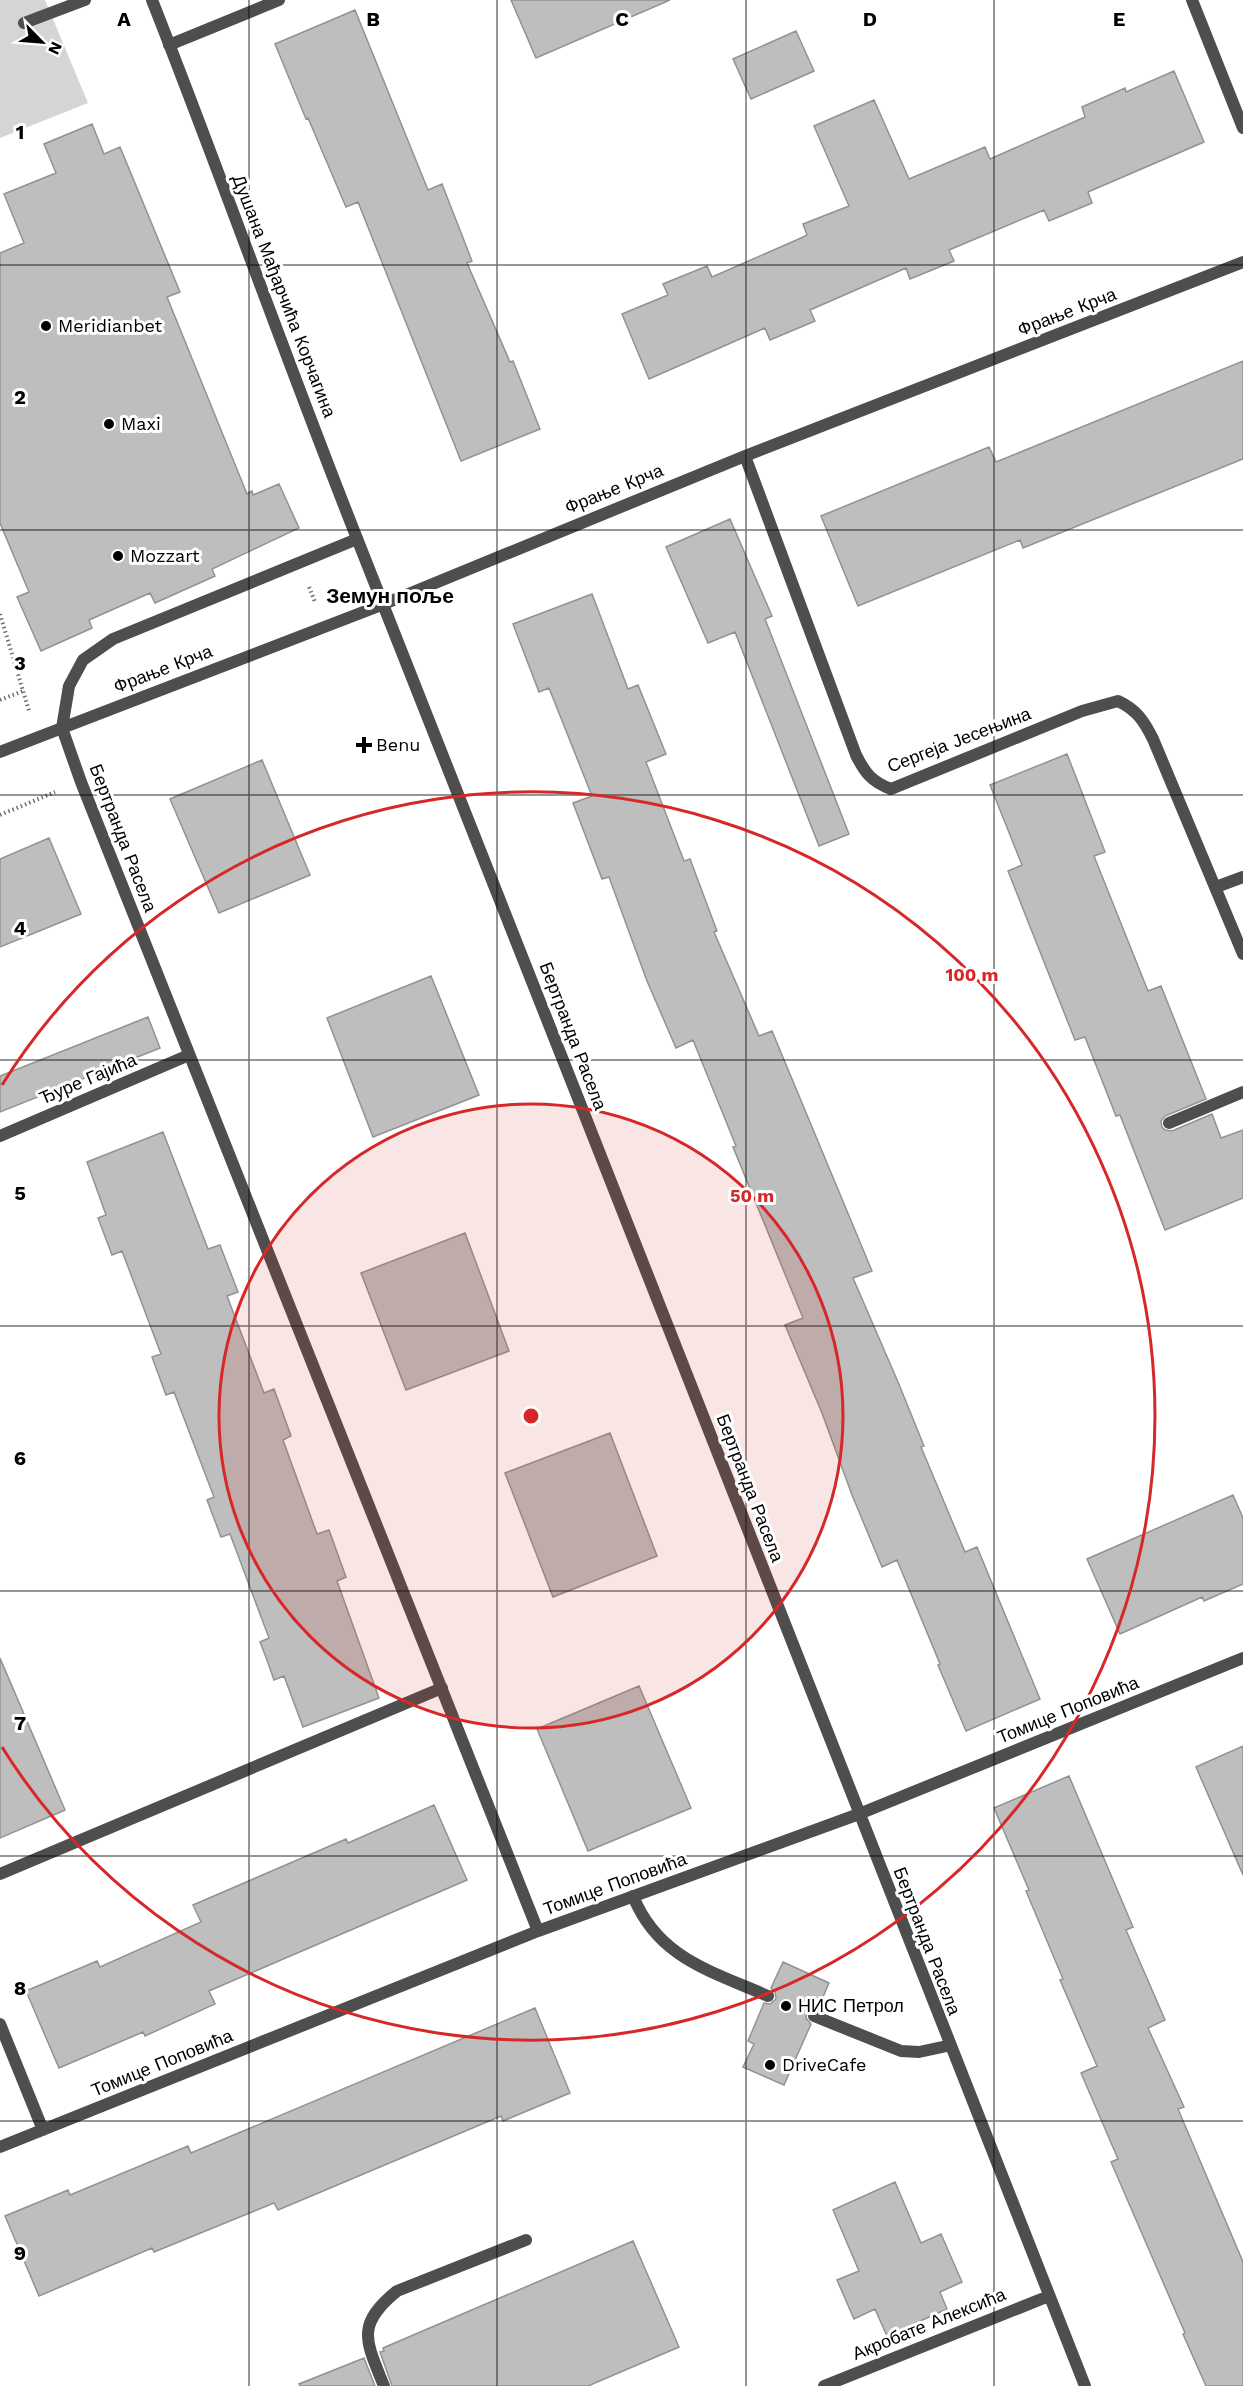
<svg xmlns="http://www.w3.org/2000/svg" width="1243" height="2386" viewBox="0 0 1243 2386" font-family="'Work Sans',sans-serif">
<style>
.green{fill:#d5d5d5}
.building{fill:#bebebe;stroke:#929292;stroke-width:1.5}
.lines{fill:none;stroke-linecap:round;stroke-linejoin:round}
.path{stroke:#707070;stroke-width:4;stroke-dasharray:1.5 3;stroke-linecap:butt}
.lane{stroke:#4e4e4e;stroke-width:12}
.street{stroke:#4e4e4e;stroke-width:12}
.grid{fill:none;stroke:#000;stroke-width:1.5;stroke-opacity:0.55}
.ring{fill:none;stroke:#d62828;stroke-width:3}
.poi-dot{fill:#000;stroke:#fff;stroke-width:2}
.labels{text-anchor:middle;stroke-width:6;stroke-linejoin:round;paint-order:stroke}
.street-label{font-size:18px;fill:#000;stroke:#fff}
.poi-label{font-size:18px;fill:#000;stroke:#fff;text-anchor:start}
.quarter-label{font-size:21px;font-weight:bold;fill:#000;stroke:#fff}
.grid-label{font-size:20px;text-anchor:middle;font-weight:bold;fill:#000;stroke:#fff;stroke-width:6;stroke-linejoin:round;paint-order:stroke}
.centre{fill:#d62828;stroke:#fff;stroke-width:3}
.ring-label{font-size:18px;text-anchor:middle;font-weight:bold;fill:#d62828;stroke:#fff;stroke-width:6;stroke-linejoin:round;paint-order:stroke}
</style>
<rect width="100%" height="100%" fill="#fff"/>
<path class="green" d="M0 0H45L88 103 0 138Z"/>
<path class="building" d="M511 0H670L536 58Z
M355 10 428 190 442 184 472 261 467 263 510 362 513 361 540 429 461 461 358 202 346 207 308 118 306 119 275 44Z
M796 31 814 71 751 99 733 59Z
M1174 71 1204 142 1088 192 1092 203 1049 221 1044 210 949 250 954 261 910 279 906 268 810 310 815 321 770 340 765 328 649 379 622 314 668 295 663 284 707 266 712 277 801 238 807 235 803 224 849 206 814 126 874 100 909 179 985 147 990 159 1085 117 1082 107 1125 88 1126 92Z
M92 124 104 154 120 147 180 292 167 297 247 494 252 491 253 495 279 484 299 528 212 569 215 576 155 603 150 593 89 620 92 628 41 651 17 597 29 592 0 523V253L24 243 4 194 56 173 44 144Z
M1243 361V459L1023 548 1020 540 858 606 821 516 989 447 996 462Z
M730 519 772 616 765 619 849 834 819 846 735 632 708 643 666 547Z
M592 594 628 689 638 685 666 754 646 762 684 861 690 859 717 931 714 932 759 1036 772 1031 872 1271 853 1278 898 1382 924 1446 921 1447 965 1552 977 1547 1040 1699 966 1731 938 1665 940 1664 897 1560 882 1567 852 1495 822 1413 785 1325 803 1318 733 1147 736 1146 693 1040 676 1048 647 981 609 877 602 879 573 803 592 796 549 688 539 692 513 624Z
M1067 754 1105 852 1094 856 1148 991 1161 986 1206 1099 1165 1116 1161 1121 1162 1127 1165 1130 1172 1131 1212 1114 1221 1138 1243 1130V1198L1165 1230 1120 1115 1116 1116 1085 1037 1075 1040 1008 871 1022 865 990 785Z
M262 760 310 875 219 913 170 799Z
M49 838 81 914 0 947V859Z
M431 976 479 1095 373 1137 327 1018Z
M148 1017 160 1048 0 1112V1076Z
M163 1132 208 1249 220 1245 238 1292 227 1296 264 1393 274 1389 291 1436 283 1440 317 1534 329 1530 346 1577 337 1581 379 1698 303 1727 284 1676 274 1680 267 1660 260 1642 269 1638 230 1534 221 1537 207 1500 214 1497 174 1392 166 1395 152 1357 161 1354 122 1251 112 1255 98 1218 106 1215 87 1162Z
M465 1233 509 1351 406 1390 361 1273Z
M610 1433 657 1556 553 1597 505 1473Z
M1233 1495 1243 1518V1584L1204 1601 1202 1597 1120 1634 1087 1559Z
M0 1658 65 1810 0 1838Z
M639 1686 691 1808 588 1851 537 1729Z
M1243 1746V1875L1196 1767Z
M1069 1776 1133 1927 1126 1930 1165 2020 1148 2028 1184 2107 1178 2109 1243 2262V2386H1206L1183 2334 1185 2333 1111 2162 1118 2159 1081 2073 1097 2066 1060 1980 1063 1979 1026 1891 1029 1890 994 1808Z
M434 1805 467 1880 209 1991 215 2004 145 2036 143 2032 59 2068 26 1991 97 1961 100 1967 201 1922 193 1905 346 1839 348 1843Z
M783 1962 829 1983 818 2009 812 2008 807 2012 806 2018 811 2024 784 2085 743 2067 754 2044 748 2041 764 2003 770 2004 776 1999 775 1992 771 1988Z
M535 2008 570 2093 503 2121 501 2116 278 2210 274 2203 154 2252 152 2248 39 2296 5 2216 68 2190 70 2195 188 2146 191 2153Z
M895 2182 921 2243 941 2234 962 2282 940 2292 947 2309 887 2336 875 2309 854 2319 837 2280 859 2271 833 2210Z
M633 2241 679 2347 588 2386H392L380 2352 384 2351 383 2348Z
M364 2358 375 2386H300L299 2384Z"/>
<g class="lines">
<path class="path" d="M309 587 315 602
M0 614 29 711
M0 700 23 691
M0 815 55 792"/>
<path class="lane" d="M24 23 85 0
M62 728 69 686 83 660 113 639 357 539
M0 1874 442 1688
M633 1896C658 1958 711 1971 768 1996
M814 2016 901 2051 919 2052 947 2046
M384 2386C366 2341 355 2325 397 2291L526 2240"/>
<path class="street" d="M152 0C223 180 287 362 358 541 603 1155 839 1773 1085 2386
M1192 0 1243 128
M169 45 279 0
M745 456 856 755C865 773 872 782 891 789L1082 711 1118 701C1137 710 1144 721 1153 739L1243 954
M62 728 81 782 538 1931
M0 752 384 604 745 456 1243 262
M1216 887 1243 877
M1169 1123 1243 1092
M0 1136 189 1055
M0 2024 43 2130
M0 2147 538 1931 859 1814 1243 1658
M824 2386 1049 2296"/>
</g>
<path class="grid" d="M249 0V2386M497 0V2386M746 0V2386M994 0V2386M0 265H1243M0 530H1243M0 795H1243M0 1060H1243M0 1326H1243M0 1591H1243M0 1856H1243M0 2121H1243"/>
<circle cx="531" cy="1416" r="312" fill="#d62828" fill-opacity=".12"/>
<g class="ring">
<circle cx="531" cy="1416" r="312"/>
<path d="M2 1085A624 624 0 1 1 2 1747"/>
</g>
<g class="poi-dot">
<circle cx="46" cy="326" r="6"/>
<circle cx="109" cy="424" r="6"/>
<circle cx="118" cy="556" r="6"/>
<path d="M361 736h6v6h6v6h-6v6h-6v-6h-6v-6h6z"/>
<circle cx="786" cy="2006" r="6"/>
<circle cx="770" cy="2065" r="6"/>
</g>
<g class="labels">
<g class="street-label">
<text transform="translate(284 296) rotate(69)" y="6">Душана Мађарчића Корчагина</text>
<text transform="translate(1067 312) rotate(-21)" y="6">Фрање Крча</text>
<text transform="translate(614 489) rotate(-22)" y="6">Фрање Крча</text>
<text transform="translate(163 669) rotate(-21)" y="6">Фрање Крча</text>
<text transform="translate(959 740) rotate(-21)" y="6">Сергеја Јесењина</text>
<text transform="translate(123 838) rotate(69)" y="6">Бертранда Расела</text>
<text transform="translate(573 1036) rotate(69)" y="6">Бертранда Расела</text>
<text transform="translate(88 1079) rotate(-23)" y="6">Ђуре Гајића</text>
<text transform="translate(750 1488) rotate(69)" y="6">Бертранда Расела</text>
<text transform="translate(1068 1710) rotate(-22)" y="6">Томице Поповића</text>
<text transform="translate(615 1884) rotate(-20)" y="6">Томице Поповића</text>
<text transform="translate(927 1941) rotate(69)" y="6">Бертранда Расела</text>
<text transform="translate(162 2063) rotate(-22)" y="6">Томице Поповића</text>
<text transform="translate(929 2324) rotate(-22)" y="6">Акробате Алексића</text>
</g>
<g class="poi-label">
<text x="58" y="332">Meridianbet</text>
<text x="121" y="430">Maxi</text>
<text x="130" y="562">Mozzart</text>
<text x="376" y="751">Benu</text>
<text x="798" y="2012">НИС Петрол</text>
<text x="782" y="2071">DriveCafe</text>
</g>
<g class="quarter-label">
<text x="390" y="603">Земун поље</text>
</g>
</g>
<g class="grid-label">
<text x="124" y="26">A</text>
<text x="373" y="26">B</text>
<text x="622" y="26">C</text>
<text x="870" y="26">D</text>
<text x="1119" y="26">E</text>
<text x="20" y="139">1</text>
<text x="20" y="404">2</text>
<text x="20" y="670">3</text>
<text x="20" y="935">4</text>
<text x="20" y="1200">5</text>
<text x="20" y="1465">6</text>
<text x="20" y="1730">7</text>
<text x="20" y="1995">8</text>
<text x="20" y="2260">9</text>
</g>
<circle cx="531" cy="1416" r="9" class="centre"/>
<g class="ring-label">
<text x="972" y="981">100 m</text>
<text x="752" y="1202">50 m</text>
</g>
<g transform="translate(42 42) rotate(115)" stroke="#ffffff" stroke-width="4.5" paint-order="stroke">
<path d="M0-4.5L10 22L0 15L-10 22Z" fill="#000000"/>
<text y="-9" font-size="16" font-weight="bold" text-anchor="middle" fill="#000000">N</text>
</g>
</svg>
